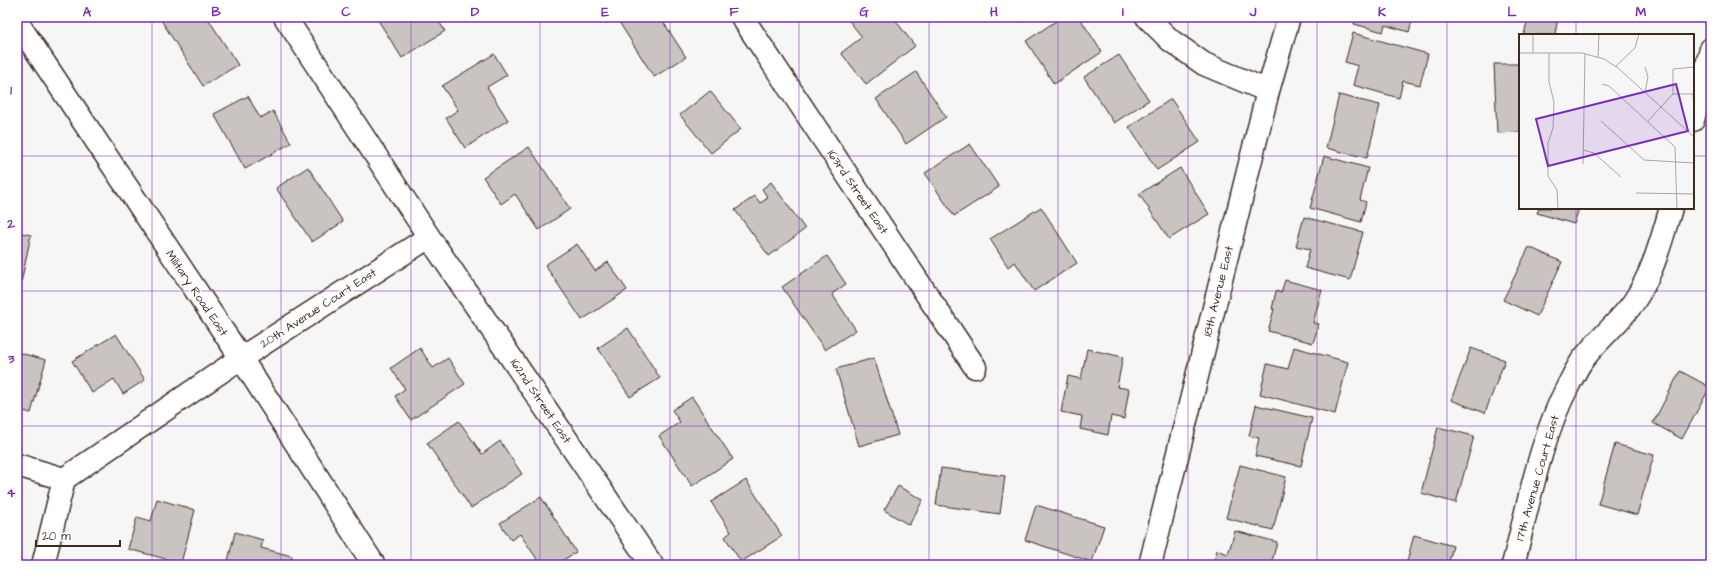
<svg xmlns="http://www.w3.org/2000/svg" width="1728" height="582" viewBox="0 0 1728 582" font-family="'Architects Daughter',sans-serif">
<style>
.building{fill:#c9c3c1;stroke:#3b2a1e}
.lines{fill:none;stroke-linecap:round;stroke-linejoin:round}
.minor-casing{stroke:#3b2a1e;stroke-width:25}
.minor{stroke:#fff;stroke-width:22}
.grid{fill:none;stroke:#7b2cbf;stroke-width:1;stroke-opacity:0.55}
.labels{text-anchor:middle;stroke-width:3;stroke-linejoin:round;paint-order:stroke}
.street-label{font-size:12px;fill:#3b2a1e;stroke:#fff}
.inset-road{fill:none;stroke:#aca4a0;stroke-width:1}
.view{fill:#7b2cbf;fill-opacity:0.15;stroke:#7b2cbf;stroke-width:2}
.inset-edge{fill:none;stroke:#3b2a1e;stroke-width:2}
.neatline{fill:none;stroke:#7b2cbf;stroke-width:1.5}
.grid-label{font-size:13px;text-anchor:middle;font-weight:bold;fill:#7b2cbf}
</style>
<rect width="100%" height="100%" fill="#f7f6f6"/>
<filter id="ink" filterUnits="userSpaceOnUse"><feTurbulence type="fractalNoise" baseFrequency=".025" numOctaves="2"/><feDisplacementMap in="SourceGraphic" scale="8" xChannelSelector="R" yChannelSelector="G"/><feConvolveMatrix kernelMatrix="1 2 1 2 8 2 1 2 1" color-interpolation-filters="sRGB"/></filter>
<g filter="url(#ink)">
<path class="building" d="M166 17H207L238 65 203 86 161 20Z
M376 17H436L445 31 402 58Z
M626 17H660L686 57 654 77 619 22Z
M846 17H893L915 46 866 84 841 53 862 37Z
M1018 17H1029L1021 22Z
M1062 17H1079L1102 52 1054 84 1026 41Z
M1356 17H1413L1409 32 1385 25 1383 32 1354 24Z
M1528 17H1558L1555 35H1524Z
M1353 33 1428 54 1420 85 1403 81 1399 98 1353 85 1358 66 1345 62Z
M494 54 507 75 487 87 508 120 465 148 446 118 458 110 442 86Z
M1119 55 1149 100 1114 123 1084 77Z
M1494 64H1520V132L1497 133Z
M916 72 946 117 906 144 876 99Z
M710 91 741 129 711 153 680 115Z
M1339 95 1380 105 1367 158 1326 148Z
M248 96 260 118 273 111 291 143 245 169 214 114Z
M1171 99 1200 142 1157 170 1129 127Z
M970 144 999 187 954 216 925 173Z
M529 147 570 209 539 230 515 194 501 204 483 177Z
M1324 156 1368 168 1360 200 1366 202 1361 222 1310 208Z
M308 167 343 222 312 242 276 188Z
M1180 168 1209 214 1169 239 1139 194Z
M771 182 805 229 769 256 735 210 755 196 760 203 768 198 762 189Z
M1041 207 1077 263 1034 291 1015 262 1008 267 990 239Z
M1539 208H1579L1574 224 1537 213Z
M1304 217 1363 232 1350 280 1305 268 1310 249 1296 246Z
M17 232 31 235 21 283 17 282Z
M577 244 595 271 608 262 627 290 582 320 545 265Z
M1529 247 1562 262 1537 316 1503 300Z
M827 256 846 284 832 294 856 330 825 350 782 287Z
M1285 280 1322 290 1313 323 1319 324 1313 343 1268 331 1274 309H1272L1276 291 1281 293Z
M628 328 660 378 630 397 598 348Z
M116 334 145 380 123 394 114 379 92 393 72 361Z
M1294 347 1348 362 1335 414 1260 394 1267 364 1288 369Z
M420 348 433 368 448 358 465 384 411 420 395 396 405 389 391 368Z
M1471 348 1505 360 1485 413 1451 400Z
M1087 349 1123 357 1117 387 1129 389 1124 419 1111 416 1108 435 1080 429 1082 416 1061 412 1068 376 1081 379Z
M17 352 46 360 31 413 17 409Z
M874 358 898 435 859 446 836 369Z
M1680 371 1710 387 1682 439 1653 423Z
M692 397 733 459 692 486 659 436 680 422 672 410Z
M1256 405 1312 418 1301 466 1255 456 1259 438 1249 436Z
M459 421 482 454 500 441 522 474 471 508 427 443Z
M1438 427 1474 436 1456 503 1421 493Z
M1615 444 1654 455 1637 515 1598 504Z
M1240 465 1286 477 1273 530 1226 518Z
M941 468 1005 476 1000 514 936 505Z
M746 480 782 536 741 562 725 537 731 532 711 502Z
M898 486 923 500 909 525 884 510Z
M541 497 576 552 555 565H541L520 534 511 540 500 523Z
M157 499 195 510 181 563 128 549 137 517 151 521Z
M1036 505 1104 526 1092 562 1025 540Z
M1235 531 1277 542 1271 565H1213L1217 550 1228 554Z
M235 532 263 540 261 548 292 556 290 565H227Z
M1414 535 1453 546 1448 565H1406Z"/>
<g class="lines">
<defs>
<path id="minor" d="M285 17 429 237 652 565
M742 17 975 367
M1147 17 1170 40 1204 64 1268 91
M17 22 241 358 374 565
M1693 120 1711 49
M17 465 64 479
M43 565 64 479 241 358 429 237
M1150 565 1268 91 1289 17
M1513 565C1528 507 1540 439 1568 386 1572 378 1576 370 1581 362 1596 341 1618 324 1633 303 1653 274 1661 241 1671 208"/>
</defs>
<use href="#minor" class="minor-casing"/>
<use href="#minor" class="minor"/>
</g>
</g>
<path class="grid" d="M152 17V565M281 17V565M411 17V565M540 17V565M670 17V565M799 17V565M929 17V565M1058 17V565M1188 17V565M1317 17V565M1447 17V565M1576 17V35M17 156H1520M1693 156H1711M1576 208V565M17 291H1711M17 426H1711"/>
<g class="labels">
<g class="street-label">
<text transform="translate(858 192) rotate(56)" y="4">163rd Street East</text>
<text transform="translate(1218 291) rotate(-76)" y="4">18th Avenue East</text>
<text transform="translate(197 293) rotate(56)" y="4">Military Road East</text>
<text transform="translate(318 308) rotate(-33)" y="4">20th Avenue Court East</text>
<text transform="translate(541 401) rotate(56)" y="4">162nd Street East</text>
<text transform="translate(1537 478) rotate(-74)" y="4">17th Avenue Court East</text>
</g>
</g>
<g transform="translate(1519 34)">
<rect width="175" height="175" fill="#f7f6f6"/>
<path class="inset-road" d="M14 0V19M0 19H63L85 25 99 34 175 103M30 19V48L35 68 34 94 29 109V142L38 156 39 175M79 23 80 0M97 32 116 14 120 0M83 50 90 52 156 113 158 175M126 58 129 43 126 33M154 60H175M174 60 175 77M82 87 125 126 175 129M129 87 154 60V35L175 33M64 116 75 119 102 143M64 130 66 20M117 159 175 160"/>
<path class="view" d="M157 50 169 97 29 132 17 85Z"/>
<rect width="175" height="175" class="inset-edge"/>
</g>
<rect width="1728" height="582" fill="none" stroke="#fff" stroke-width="44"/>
<path d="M36 540v6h84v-6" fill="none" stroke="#3b2a1e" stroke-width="2"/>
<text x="42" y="540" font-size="12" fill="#3b2a1e" stroke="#ffffff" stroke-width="3" paint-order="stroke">20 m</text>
<rect x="22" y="22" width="1684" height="538" class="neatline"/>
<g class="grid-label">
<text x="87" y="16">A</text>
<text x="216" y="16">B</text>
<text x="346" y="16">C</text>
<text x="475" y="16">D</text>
<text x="605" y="16">E</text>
<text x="734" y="16">F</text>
<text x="864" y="16">G</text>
<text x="994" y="16">H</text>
<text x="1123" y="16">I</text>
<text x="1253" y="16">J</text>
<text x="1382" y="16">K</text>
<text x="1512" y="16">L</text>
<text x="1641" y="16">M</text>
<text x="11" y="94">1</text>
<text x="11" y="228">2</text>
<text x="11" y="363">3</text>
<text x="11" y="497">4</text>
</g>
</svg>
